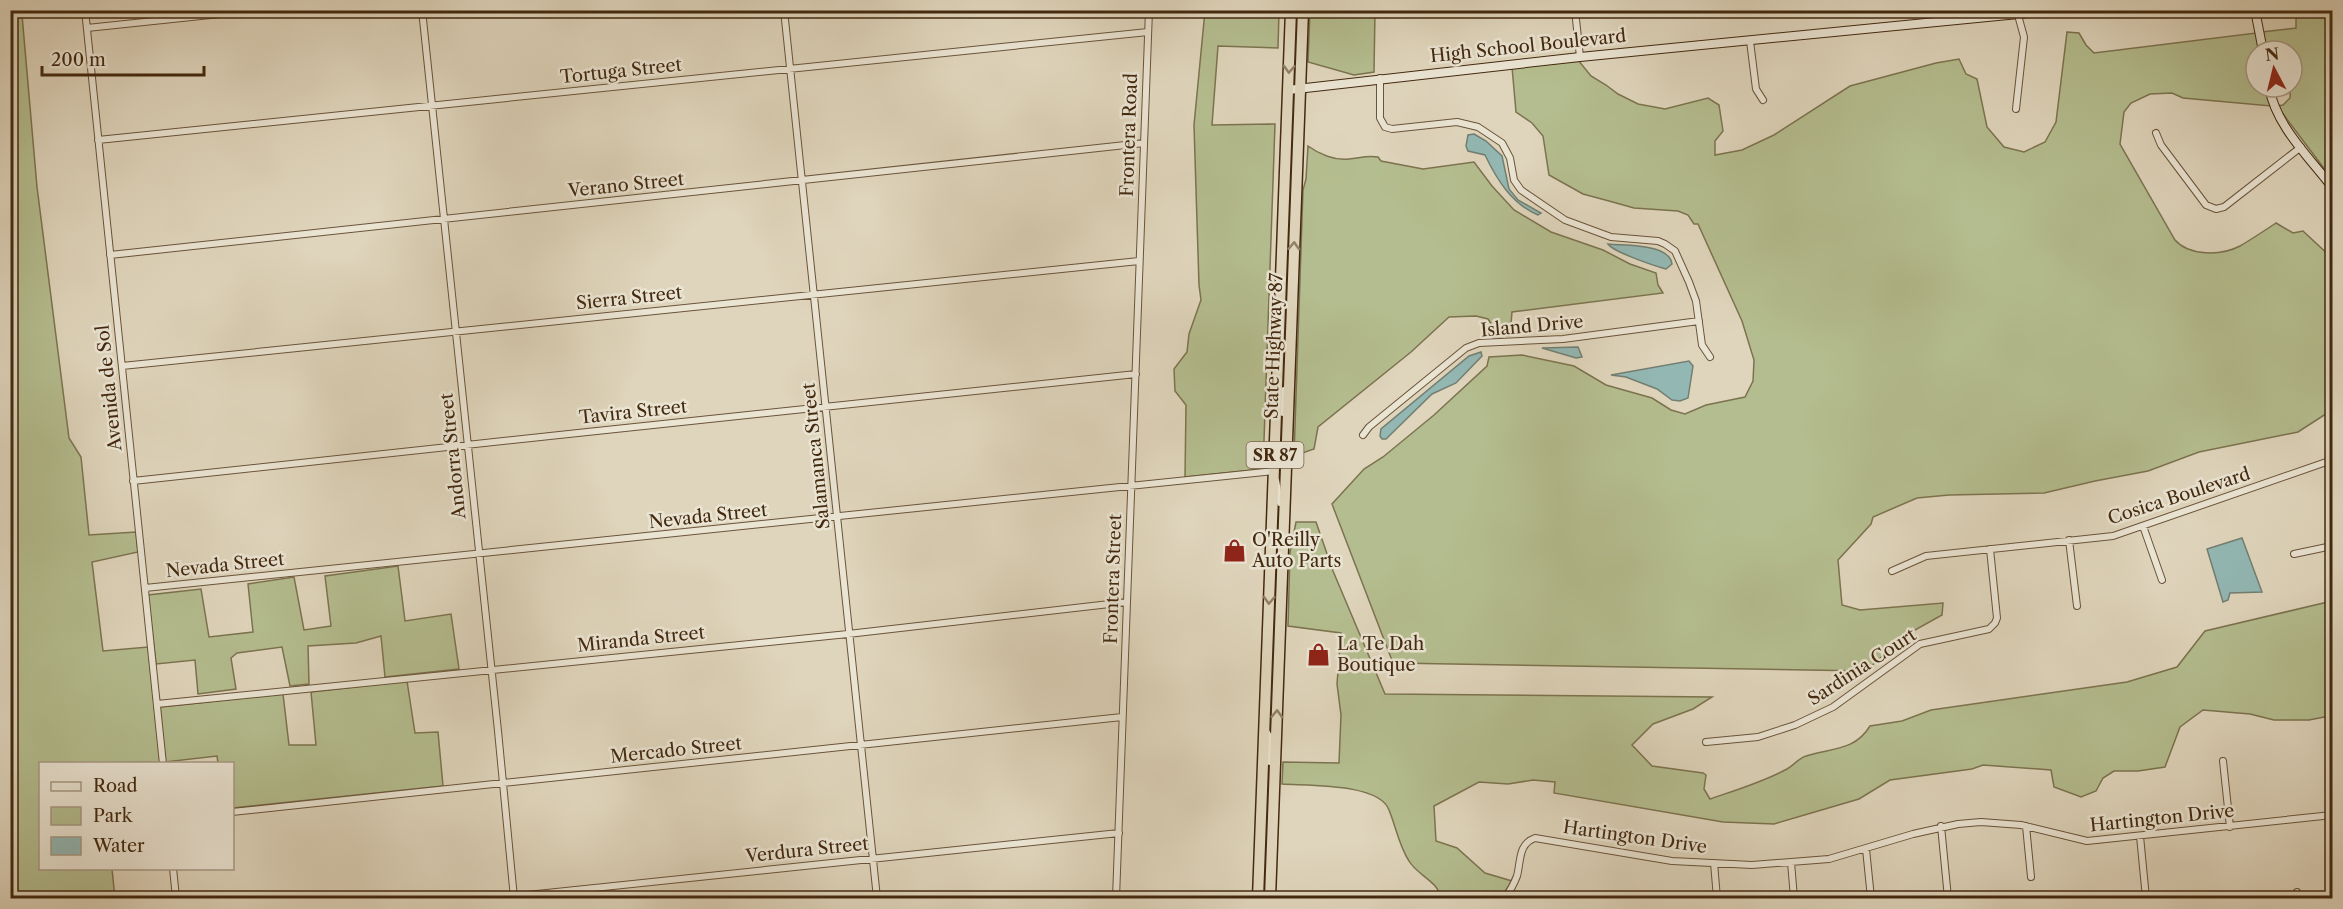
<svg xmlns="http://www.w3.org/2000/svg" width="2343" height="909" viewBox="0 0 2343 909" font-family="'Libre Caslon Text',serif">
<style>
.green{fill:#b4bd8f;stroke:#7c734f;stroke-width:1.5}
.water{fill:#93b8b4;stroke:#737f72;stroke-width:1.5}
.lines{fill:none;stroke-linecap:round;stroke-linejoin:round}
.street-casing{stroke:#6a543a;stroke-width:8}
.secondary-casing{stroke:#43290f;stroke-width:10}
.highway-casing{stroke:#43290f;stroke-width:13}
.street{stroke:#eae4d3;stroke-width:6}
.secondary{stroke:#eae4d3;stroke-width:8}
.highway{stroke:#dfd5bc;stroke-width:10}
.oneway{stroke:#917f66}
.labels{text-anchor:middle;stroke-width:5;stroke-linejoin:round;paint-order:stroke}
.shield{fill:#eae4d3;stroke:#75614a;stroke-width:1.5}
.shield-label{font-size:16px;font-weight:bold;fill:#43290f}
.street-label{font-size:18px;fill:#43290f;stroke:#eae4d3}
.poi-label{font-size:18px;fill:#43290f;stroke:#eae4d3;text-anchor:start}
</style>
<rect width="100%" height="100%" fill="#dfd5bc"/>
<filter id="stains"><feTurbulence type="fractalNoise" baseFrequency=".00333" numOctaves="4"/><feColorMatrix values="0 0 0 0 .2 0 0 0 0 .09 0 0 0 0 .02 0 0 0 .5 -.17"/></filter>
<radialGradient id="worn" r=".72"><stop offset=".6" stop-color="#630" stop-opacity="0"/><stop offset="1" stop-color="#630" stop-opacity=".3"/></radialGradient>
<path class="green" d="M1205 11H1279L1278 48 1218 46 1212 125 1275 124 1263 469 1185 477 1186 405 1175 391 1174 369 1187 352 1189 334 1201 300 1199 285 1194 125Z
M1310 11H1375L1374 72 1354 75 1308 62Z
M2296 11H2332V179L2277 106 2283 105 2290 98 2292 51H2265L2262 32 2296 28Z
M22 15 37 187 69 438 81 457 89 535 136 532 138 552 92 562 103 651 148 647 160 762 40 764V868L112 869 115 898H11L10 16Z
M2067 32 2079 33 2086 45 2094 53 2256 33 2260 51H2256V87H2267L2271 106 2183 98 2172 93 2150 94 2131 103 2124 112 2120 144 2175 240C2189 256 2221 256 2240 246 2252 239 2264 231 2276 223L2293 233 2303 231 2332 258V410L2298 432 2199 452 2148 471 2095 481 2044 493 1949 495 1917 498 1873 517 1871 524 1838 560 1842 605 1860 610 1943 603 1942 615 1904 636 1866 671 1393 663 1332 504 1364 469 1383 457 1434 415 1487 366 1489 357 1522 355 1574 366 1606 385 1652 398 1671 410 1685 414 1706 405 1745 397 1753 381 1754 360 1742 321 1698 224H1694L1688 215 1678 211 1634 208 1609 201 1583 194 1549 175 1543 136 1532 123 1516 112 1512 67 1578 60 1591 76 1606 85 1618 94 1638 104 1665 109 1708 98 1719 105 1723 131 1715 141V155L1742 150 1774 135 1850 86 1936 63 1959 59 1966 74 1977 79 1987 127 2004 147 2024 152 2045 142 2056 122Z
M1308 146C1319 154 1335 161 1349 159 1360 158 1367 155 1378 157L1381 161 1423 169 1474 162 1492 186 1514 210 1551 232 1603 250 1630 264 1656 273 1658 285 1663 293 1512 312 1510 336 1492 337V325L1488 319 1476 316 1449 317 1411 352 1318 427 1314 449 1294 456 1303 190 1306 179Z
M1296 522H1316L1333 571 1385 694 1712 697 1693 709 1653 724 1632 745 1652 766 1703 773 1706 775 1704 789 1710 799C1736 790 1763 782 1787 769 1794 765 1799 758 1806 756 1831 748 1855 751 1870 726L1902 721 1931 710 2127 682 2177 667 2205 631 2332 601V697L2329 716 2309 720H2274L2250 714 2203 710 2180 727 2165 767 2138 771H2114L2103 778 2096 791 2081 797 2054 787 2051 770 1983 765 1972 769 1890 780 1859 799 1774 824 1723 822 1554 793 1555 782 1533 780 1508 784 1479 782 1434 806 1436 841 1457 848 1485 873 1512 881 1501 898H1441C1438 881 1417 875 1409 861 1399 846 1396 827 1389 810 1379 783 1308 786 1282 784L1283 762 1339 763 1341 715 1337 684 1341 633 1288 626 1290 552Z
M398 566 405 621 451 614 459 669 385 677 381 636 356 643 308 646 309 684 290 686 282 647 237 653 231 658 236 689 198 694 195 660 156 664 148 595 201 589 209 637 253 632 248 584 294 577 304 630 331 626 325 576Z
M407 681 415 733 438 732 443 786 233 808 232 764 218 763 217 756 165 762 160 707 283 694 289 745H316L311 692Z"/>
<path class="water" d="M1474 134 1486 141 1502 156 1509 189 1518 200 1541 213 1538 215C1512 204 1497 180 1485 155L1468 151 1466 146 1468 135Z
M1608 244C1625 246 1669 243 1672 264L1666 269C1655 266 1613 252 1608 244Z
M1578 347 1582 357 1576 358 1542 348Z
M1481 352 1482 356 1456 383 1432 394 1386 439H1382L1380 436 1381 429 1469 356Z
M1689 361 1693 366 1688 398 1680 401 1672 400 1657 389 1626 377 1611 375Z
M2242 538 2262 592 2230 593 2228 600 2223 602 2207 549Z"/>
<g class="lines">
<defs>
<path id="street" d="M85 10 163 764
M422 10 498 731 514 898
M784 10 877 898
M1575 10 1580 57
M87 28 258 10
M1750 41 1756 89 1763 100
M1380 78V118L1385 127 1392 129 1457 122 1478 127 1502 143 1510 158 1514 180 1521 190 1565 220 1611 237 1658 241 1665 244 1675 251 1689 282 1696 301 1702 345 1710 357
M2016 109 2024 37 2018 15
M2156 133 2161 145 2206 205 2216 209 2224 207 2301 147
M98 140 1148 32
M110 255 1144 143
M122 366 1139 261
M1283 413 1284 390
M1363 435 1369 427 1466 348 1479 343 1563 339 1699 321
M1276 480 1280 503
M133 481C467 443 802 411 1136 374
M2143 526 2162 580
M2069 540 2077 606
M2294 554 2332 546
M1892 571 1926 556 2113 536 2332 460
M145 588 1274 471
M157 704 848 634 1127 602
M1265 729 1270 738V762
M1706 742 1758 737 1795 725 1833 707 1920 644 1989 629 1995 623 1997 618 1990 549
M2223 761 2230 827
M232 812 1122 717
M1941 826 1948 898
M2026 826 2031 877
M2140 836 2146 898
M1866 849 1871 898
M1791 862 1794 898
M1714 863 1717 898
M173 868 176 898
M2297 892 2298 898
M498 898 1119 833
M1116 898 1149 10
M1505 898C1510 891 1514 884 1517 876 1521 861 1518 844 1535 838L1672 861 1752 865 1829 859 1913 834 1958 824 1981 822 2021 825 2087 841 2332 815"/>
<path id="secondary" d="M2255 10 2263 51
M2269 87C2276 126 2309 157 2332 187
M1288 90 1580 57 2058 10"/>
<path id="highway" d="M1258 898 1291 10
M1270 898 1303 10"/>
</defs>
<use href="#street" class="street-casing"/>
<use href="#secondary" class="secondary-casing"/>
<use href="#highway" class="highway-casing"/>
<use href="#street" class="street"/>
<use href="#secondary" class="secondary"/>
<use href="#highway" class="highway"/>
</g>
<defs><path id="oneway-chevron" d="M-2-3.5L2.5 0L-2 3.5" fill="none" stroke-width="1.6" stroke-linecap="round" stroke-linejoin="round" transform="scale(1.5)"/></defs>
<g class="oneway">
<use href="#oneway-chevron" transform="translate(1289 69) rotate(92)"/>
<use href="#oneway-chevron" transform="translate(1294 246) rotate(-88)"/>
<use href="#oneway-chevron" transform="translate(1269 600) rotate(92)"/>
<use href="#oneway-chevron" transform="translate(1277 714) rotate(-88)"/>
</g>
<defs>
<symbol id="shop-bare" viewBox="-9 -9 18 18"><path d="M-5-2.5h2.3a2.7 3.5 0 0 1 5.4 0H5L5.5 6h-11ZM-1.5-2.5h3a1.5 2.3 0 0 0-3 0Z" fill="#8f2418" stroke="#eae4d3" stroke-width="2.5" paint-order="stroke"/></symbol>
</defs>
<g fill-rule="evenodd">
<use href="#shop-bare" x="1218" y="534" width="33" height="33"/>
<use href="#shop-bare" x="1302" y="638" width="33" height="33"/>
</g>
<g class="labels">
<rect class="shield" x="1246.5" y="442" width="57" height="26" rx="4.5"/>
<g class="shield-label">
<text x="1275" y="461">SR 87</text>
</g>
<g class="street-label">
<text transform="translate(1528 46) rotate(-6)" y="6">High School Boulevard</text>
<text transform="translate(621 71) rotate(-6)" y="6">Tortuga Street</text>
<text transform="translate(1129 135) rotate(-88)" y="6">Frontera Road</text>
<text transform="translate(626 185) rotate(-6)" y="6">Verano Street</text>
<text transform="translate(629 298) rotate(-6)" y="6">Sierra Street</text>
<text transform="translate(1532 326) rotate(-5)" y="6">Island Drive</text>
<text transform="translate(1274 346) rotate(-88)" y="6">State Highway 87</text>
<text transform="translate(109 388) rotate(-96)" y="6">Avenida de Sol</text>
<text transform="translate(633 412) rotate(-6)" y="6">Tavira Street</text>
<text transform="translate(453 456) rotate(-96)" y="6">Andorra Street</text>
<text transform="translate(816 456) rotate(-96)" y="6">Salamanca Street</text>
<text transform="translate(2179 496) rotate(-18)" y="6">Cosica Boulevard</text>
<text transform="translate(708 516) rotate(-6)" y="6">Nevada Street</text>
<text transform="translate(225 565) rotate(-6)" y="6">Nevada Street</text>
<text transform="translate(1113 579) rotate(-88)" y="6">Frontera Street</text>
<text transform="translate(641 639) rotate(-6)" y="6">Miranda Street</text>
<text transform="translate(1862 667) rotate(-33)" y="6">Sardinia Court</text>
<text transform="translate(676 750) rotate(-6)" y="6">Mercado Street</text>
<text transform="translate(2162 818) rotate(-6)" y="6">Hartington Drive</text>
<text transform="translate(1635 837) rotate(8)" y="6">Hartington Drive</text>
<text transform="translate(807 850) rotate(-6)" y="6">Verdura Street</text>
</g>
<g class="poi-label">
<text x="1252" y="546">O'Reilly<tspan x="1252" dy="21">Auto Parts</tspan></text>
<text x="1337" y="650">La Te Dah<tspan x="1337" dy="21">Boutique</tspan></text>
</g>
</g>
<rect width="2343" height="909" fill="none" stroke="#dfd5bc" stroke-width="36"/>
<rect x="12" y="12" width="2319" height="885" fill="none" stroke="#43290f" stroke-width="3"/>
<rect x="18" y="18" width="2307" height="873" fill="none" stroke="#43290f" stroke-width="1.5"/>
<rect x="39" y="762" width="195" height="108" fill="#eae4d3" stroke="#a79985" stroke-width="1.5"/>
<rect x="51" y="782" width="30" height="9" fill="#eae4d3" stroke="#a79985" stroke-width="1.5"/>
<text x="93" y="792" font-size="18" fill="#43290f">Road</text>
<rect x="51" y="807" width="30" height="18" fill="#b4bd8f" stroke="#a79985" stroke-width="1.5"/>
<text x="93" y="822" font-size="18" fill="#43290f">Park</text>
<rect x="51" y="837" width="30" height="18" fill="#93b8b4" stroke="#a79985" stroke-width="1.5"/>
<text x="93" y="852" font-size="18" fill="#43290f">Water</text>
<g transform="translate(2274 69) rotate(353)"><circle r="28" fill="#eae4d3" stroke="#a79985" stroke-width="1.5"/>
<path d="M0-4.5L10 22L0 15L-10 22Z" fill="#8f2418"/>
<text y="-9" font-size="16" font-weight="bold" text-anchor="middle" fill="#43290f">N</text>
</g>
<path d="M42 66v9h162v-9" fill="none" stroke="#43290f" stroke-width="3"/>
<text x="51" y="66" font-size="18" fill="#43290f" stroke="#eae4d3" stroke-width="4.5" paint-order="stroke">200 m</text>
<rect width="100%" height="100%" filter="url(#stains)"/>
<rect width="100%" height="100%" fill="url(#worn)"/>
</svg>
